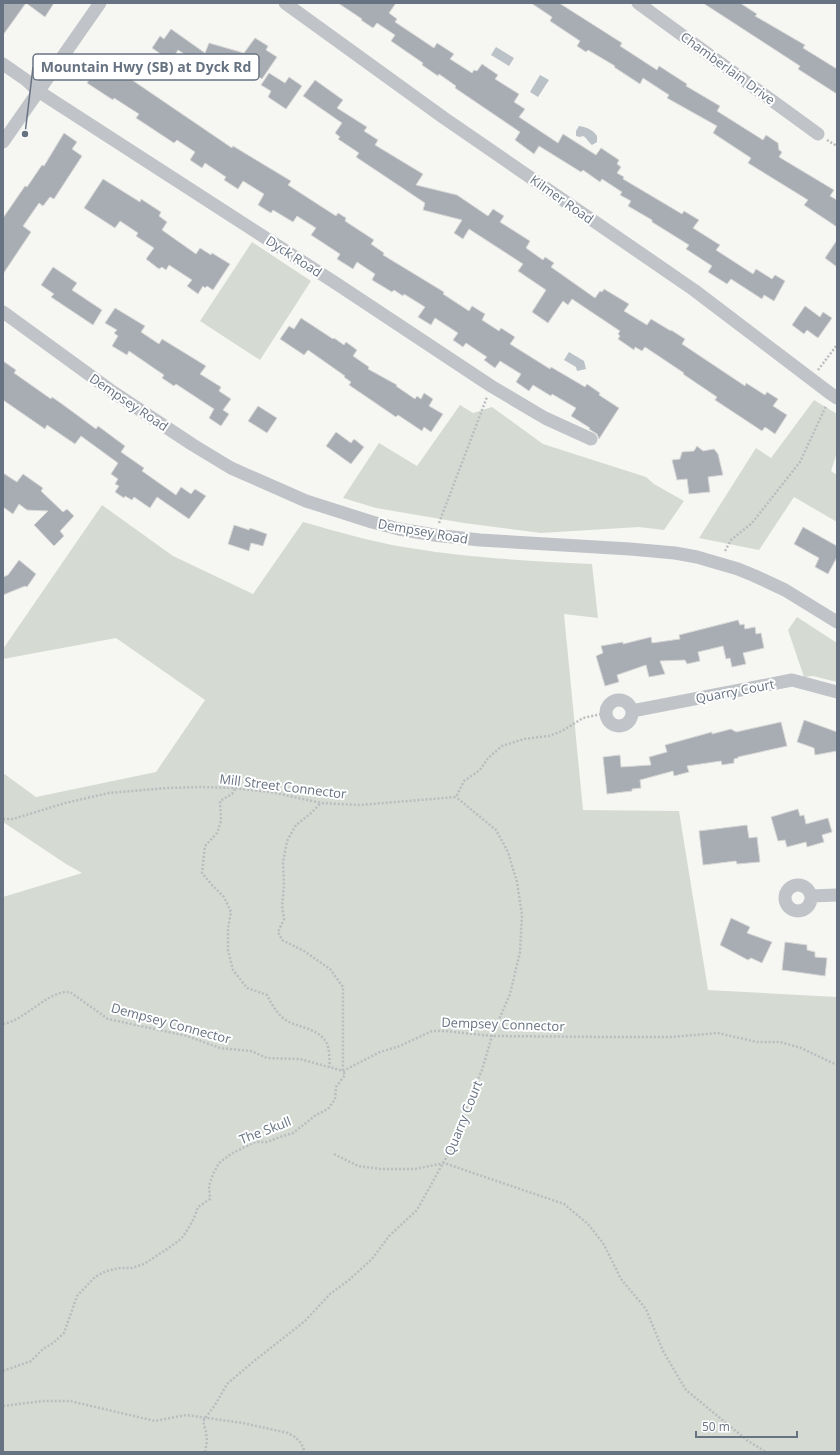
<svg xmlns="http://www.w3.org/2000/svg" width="840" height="1455" viewBox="0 0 840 1455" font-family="'Open Sans',sans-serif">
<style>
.green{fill:#d5dbd3}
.water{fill:#bac2c7}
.building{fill:#a7adb3;stroke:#d7d7d6}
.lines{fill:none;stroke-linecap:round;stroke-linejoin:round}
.path{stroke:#babcbf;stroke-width:2.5;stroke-dasharray:2 2;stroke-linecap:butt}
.minor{stroke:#c0c3c7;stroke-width:13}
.labels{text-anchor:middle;stroke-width:4;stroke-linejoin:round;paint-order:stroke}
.street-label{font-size:13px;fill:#677382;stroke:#fff}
.leader{fill:none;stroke:#677382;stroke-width:1.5}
.callout-dot{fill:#677382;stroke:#fff;stroke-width:1.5}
.callout{fill:#fff;stroke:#677382;stroke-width:1.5}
.callout-label{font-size:14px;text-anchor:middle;font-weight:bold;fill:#677382}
</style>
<rect width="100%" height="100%" fill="#f6f6f3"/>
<path class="green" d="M252 242 311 281 260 360 200 321Z
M814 400 837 414V452L831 471 837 475V522L794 497 759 550 699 538 756 448 771 458Z
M460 405 473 413 492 407 543 444 646 477 654 484 684 501 664 530 639 527 541 533 464 523 376 508 343 498 379 443 417 466Z
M102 505 173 556 253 594 303 522C332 530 362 539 392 545 458 557 525 561 592 564L598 618 564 614 583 810 679 811 708 990 837 997V1452H3V897L82 873 66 864 3 822V773L36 797 156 772 205 700 116 638 3 659V649Z
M797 617 837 643V682L813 676 804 677 788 630Z"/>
<path class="water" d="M496 47 514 58 509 66 491 55Z
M540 75 549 80 538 97 530 92Z
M579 126C587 127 593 130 597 136V142L592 145C588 142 587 138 583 136L580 137 576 136V131Z
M569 352 584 361 586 369 577 371 576 367 564 360Z"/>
<path class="building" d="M3 3H26L3 35Z
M26 3H54L45 17Z
M338 3H396L389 13 397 19 395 22 434 48 437 43 454 54 450 59 472 73 474 70 477 71 482 64 498 75 495 79 519 94 514 102 525 109 519 117 558 143 563 134 596 155 601 148 619 160 617 164 621 167 617 173 624 177 623 179 682 214 684 211 699 220 693 228 720 245 716 250 753 274 756 269 772 279 775 275 785 281 774 301 764 295 762 299 731 279 727 284 708 272 712 266 686 249 689 245 652 222V220L628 206 631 201 620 195 622 192 602 179 600 182 583 170 581 172 539 146 534 154 515 140 520 132 455 88 456 86 439 74 438 76 422 65 423 63 391 41 395 35 377 23 373 28 361 20 362 19Z
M531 3H559L622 43 620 46 657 70 659 66 687 84 686 86 720 106 717 111 763 140 766 135 778 143 779 150 782 152 779 157 834 190 830 196 837 200V227L804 205 808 200 748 163 751 158 713 133 717 126 667 98 669 95 643 78 640 84 614 67 615 66 588 50 586 52 577 46 580 41 550 21 552 17Z
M703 3H740L757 14 755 16 805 45 803 48 837 69V94L798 69 800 66Z
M171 29 205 53 209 43 244 53 255 38 268 46 266 50 277 57 262 79 234 60 229 72 197 62 178 50 171 61 152 48 160 36 164 39Z
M103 58 134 77 132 80 232 148 233 146 291 181 288 185 336 216 338 213 346 218 345 221 374 240 371 244 384 253 383 255 444 292 443 294 469 311 472 306 485 314 482 320 499 331 501 328 515 337 510 344 550 369 551 367 585 387 587 384 600 393 599 395 619 408 599 439 597 434 589 429 590 428 571 416 576 408 552 394 551 396 533 385 529 391 516 382 521 374 500 361 495 368 484 360 487 357 466 343 463 347 453 340 458 333 435 318 431 325 418 317 425 307 404 294 403 296 394 290 392 292 372 280 375 274 357 262 353 269 337 259 340 254 311 235 316 228 297 216 293 222 273 210 271 213 258 205 264 194 243 181 238 189 224 180 226 177 205 163 202 168 190 160 195 152 177 140 174 143 136 118 139 114 114 98 113 100 87 83Z
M269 73 285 83 289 77 302 86 286 109 268 97 271 91 261 85Z
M315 80 343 100 337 108 367 127 364 131 378 140 375 145 423 174 416 185 457 195 488 216 493 209 504 216 500 222 530 241 526 248 543 260 545 257 554 263 551 267 595 298 600 291 602 292 604 289 629 304 624 311 647 325 651 319 671 331V330L685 339 682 344 745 386 746 383 765 395 767 392 778 399 773 406 787 415 775 434 765 427 762 431 715 400 717 397 683 374 684 373 645 347 642 351 635 347 634 350 618 339 620 336 618 334 620 331 572 299 568 305 563 301 548 323 532 312 546 290 518 271 523 264 469 229 463 239 454 233 462 220 423 210 425 203 356 157 359 153 338 139 340 137 335 133 342 123 303 96Z
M64 133 77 142 72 149 82 156 54 199 50 197 43 206 39 203 23 226 31 232 3 274V218L25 186 27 187 42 165 44 166Z
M103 179 140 202 141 199 161 212 159 216 167 222 162 230 196 254 200 248 211 255 212 253 230 264 213 290 207 286 205 288 203 286 198 294 187 286 192 280 169 265 166 270 162 267 159 269 146 259 154 248 136 236 138 233 120 221 115 228 84 208Z
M837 240V267L825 258Z
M53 267 77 283 72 290 102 310 93 325 51 297 54 294 41 285Z
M805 306 820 317 823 312 832 318 818 338 807 330 804 334 792 325Z
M115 308 145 326 141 332 159 344 162 339 206 366 200 374 221 387 219 391 231 399 223 410 229 414 221 426 209 418 214 409 176 384 174 386 162 378 164 375 129 351 127 355 112 346 118 336 114 333 117 330 105 323Z
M301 318 333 339 334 338 344 345 346 342 357 350 353 356 369 367 368 369 397 385 396 386 415 399 417 396 421 399 424 393 433 399 429 406 443 414 431 432 424 427 422 431 398 415 396 417 349 385 351 382 344 377 345 376 308 350 304 355 280 339 289 326 294 329Z
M3 361 16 370 14 373 51 399 52 397 62 404 96 429 98 426 125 446 121 452 144 468 142 471 176 495 181 487 191 494 195 489 206 496 189 519 157 497 150 508 134 497 132 500 125 496 124 498 115 492 119 486 115 484 118 479 111 474 118 463 81 436 75 444 47 425 45 429 3 400Z
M258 406 277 418 267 433 248 421Z
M336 432 351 443 354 439 364 447 351 464 326 446Z
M697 446 703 451 714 449 718 454 723 475 708 477 710 492 689 494 687 479 677 480 672 460 680 459 682 452 694 451Z
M3 473 17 482 23 474 43 488 41 491 63 512 67 509 74 516 60 531 64 536 54 546 34 525 48 511 27 510 19 504 13 514 3 507Z
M234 525 249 530 250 528 267 534 263 546 251 543 249 551 228 544Z
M803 527 837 546V557L828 574 815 567 819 558 794 544Z
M19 560 36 574 27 587 25 586 3 595V577L8 575Z
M738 620 740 625 744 624 745 629 755 627 756 634 761 633 764 648 743 653 746 664 732 667 730 658 726 659 723 646 698 652 700 661 687 664 685 660 660 661 665 674 649 677 646 665 617 675 619 682 605 686 596 656 603 653 601 646 623 642V644L651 637 652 643 680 639 679 635Z
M804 720 837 732V751L815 755 814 748 797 742Z
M781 722 787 746 738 757V758L734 759V763L722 765 721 761 687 766 689 772 674 776 673 771 640 780 641 788 632 789V791L607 794 603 757 620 755 621 767 651 765 649 757 667 752 665 745 712 732V734L731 729 736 732Z
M798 809 800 816 804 815 806 824 828 818 832 832 822 835 824 842 807 847 806 842 787 847 785 840 778 841 771 817Z
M747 825 749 838 757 837 760 862 737 864 736 861 703 865 699 831Z
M731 918 750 927 747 933 772 942 762 963 751 958 748 960 720 945Z
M785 942 807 945V950L815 952V957L827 958 825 976 782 970Z"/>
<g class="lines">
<path class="path" d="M827 140 837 146
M818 370 837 345
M439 523 487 397
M725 551 731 540 752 523 800 462 826 406
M235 789 232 794 220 801 221 821 217 833 205 846 202 873 212 885 224 897 231 912 228 928V950L233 970 247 988 267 995C271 1003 276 1012 283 1018 297 1029 316 1026 326 1042 330 1048 329 1060 330 1067
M3 819H13L65 803 109 793 167 788 200 787 236 788 276 793 321 803 360 805 456 797 464 781 480 770 488 758 502 746 524 739 549 736 562 731 583 718 606 713
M3 1024C26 1020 48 990 70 992L108 1019 187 1036 220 1048 251 1051 267 1058 300 1059 343 1071 380 1052 400 1046 432 1031H445L492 1036 606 1037H671L718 1033 757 1042H780L801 1048 837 1065
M334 1154 358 1166 380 1169H415L444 1163 564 1204 588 1224 603 1243 621 1279 646 1309 663 1351 686 1390 748 1441 766 1452
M3 1371 31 1361 43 1349 53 1343 64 1333 77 1296 95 1277 106 1271 120 1268H132L144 1264 170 1247 181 1239 188 1229 194 1218 198 1207 210 1199 209 1186 213 1174 219 1163 231 1154 255 1142H267L280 1137 293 1133 316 1115 328 1109 335 1099 336 1087 345 1075 343 1071V987L330 969 304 951 282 940 278 932 284 919 282 906 284 886 283 862 287 841 296 825 310 814 321 803
M3 1406 42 1401H70L155 1421 186 1415 243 1423 288 1433 295 1437 301 1443 305 1452
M205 1452 207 1441 206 1432 203 1421 215 1405 227 1384 254 1361 305 1321 330 1294 349 1280 372 1259 389 1236 417 1210 456 1140 467 1105 482 1070 492 1036 510 994 520 952 522 915 517 882 508 852 496 830 456 797"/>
<path class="minor" d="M285 3 444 118 694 290 831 394 837 398
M638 3 818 134
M3 64 26 80 38 91 337 284 491 386 545 418 591 439
M3 142 100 3
M3 312 113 392 193 445 231 468 306 501 372 522 399 529 434 535 480 540 630 549 675 553 697 557 738 569 755 576 785 590 837 622
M606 713a13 13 0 1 1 26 0a13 13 0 1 1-26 0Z
M632 711 792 680 837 692
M785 898a13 13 0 1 1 26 0a13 13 0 1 1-26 0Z
M811 896 837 895"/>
</g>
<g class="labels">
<g class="street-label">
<text transform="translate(728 68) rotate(36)" y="5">Chamberlain Drive</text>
<text transform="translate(562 199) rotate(35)" y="5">Kilmer Road</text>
<text transform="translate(294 256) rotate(33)" y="5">Dyck Road</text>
<text transform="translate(129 402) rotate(34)" y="5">Dempsey Road</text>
<text transform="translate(423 531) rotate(10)" y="5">Dempsey Road</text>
<text transform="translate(735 691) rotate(-11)" y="5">Quarry Court</text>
<text transform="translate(283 786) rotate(7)" y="5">Mill Street Connector</text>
<text transform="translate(171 1023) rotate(15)" y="5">Dempsey Connector</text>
<text transform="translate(503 1024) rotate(2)" y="5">Dempsey Connector</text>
<text transform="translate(463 1118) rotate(-68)" y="5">Quarry Court</text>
<text transform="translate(265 1130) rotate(-21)" y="5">The Skull</text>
</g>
</g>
<path class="leader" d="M25 134L33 67"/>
<circle class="callout-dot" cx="25" cy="134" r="4"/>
<rect class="callout" x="33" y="54" width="226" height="26" rx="4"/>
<g class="callout-label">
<text x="146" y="72">Mountain Hwy (SB) at Dyck Rd</text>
</g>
<rect width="840" height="1455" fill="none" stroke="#677382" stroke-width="8"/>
<path d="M696 1431v6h101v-6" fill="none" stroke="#677382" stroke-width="2"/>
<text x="702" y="1431" font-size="12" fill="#677382" stroke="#ffffff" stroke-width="3" paint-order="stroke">50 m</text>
</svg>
